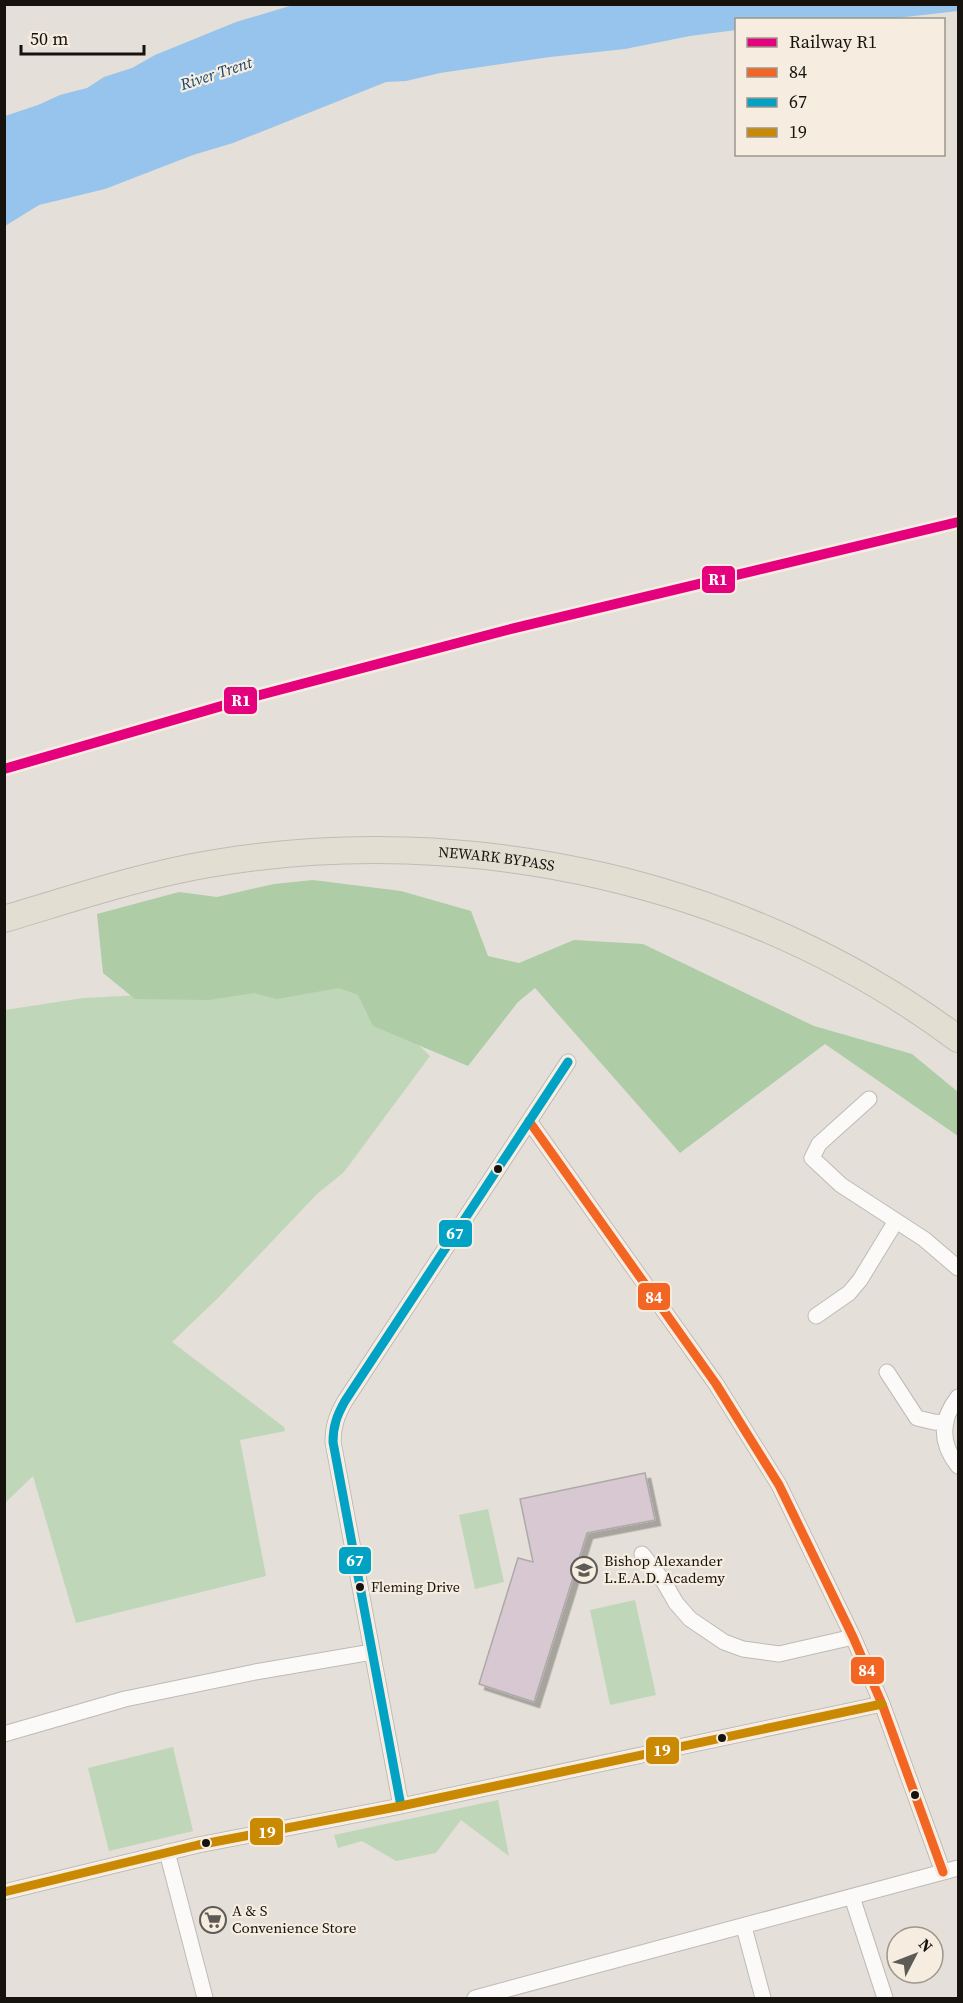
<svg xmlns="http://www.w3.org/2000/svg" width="963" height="2003" viewBox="0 0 963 2003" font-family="'Source Serif 4',serif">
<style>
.green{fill:#bfd7b8}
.forest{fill:#aecda6}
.water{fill:#96c4ec}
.building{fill:#d7c8d2;stroke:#aeaaa9;stroke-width:1.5;filter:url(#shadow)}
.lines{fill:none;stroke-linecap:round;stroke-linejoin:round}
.minor-casing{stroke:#bebab6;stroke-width:17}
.trunk-casing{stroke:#bebcb8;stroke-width:28}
.minor{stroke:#fbfaf9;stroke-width:15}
.trunk{stroke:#e2ded1;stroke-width:26}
.bus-1-casing{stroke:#f6ede0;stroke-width:14}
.bus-2-casing{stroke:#f6ede0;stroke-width:14}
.bus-3-casing{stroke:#f6ede0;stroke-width:14}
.bus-1{stroke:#f26522;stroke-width:9}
.bus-2{stroke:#01a2c4;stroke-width:9}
.bus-3{stroke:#ca8903;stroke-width:9}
.rail-1-casing{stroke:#f6ede0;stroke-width:15}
.rail-1{stroke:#e5007d;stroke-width:10}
.bus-dot{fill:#16130f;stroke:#f6ede0;stroke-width:2}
.labels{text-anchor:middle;stroke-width:4.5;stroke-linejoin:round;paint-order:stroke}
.bus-label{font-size:14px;fill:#16130f;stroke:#f6ede0;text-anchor:start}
.street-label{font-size:15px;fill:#16130f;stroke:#f6ede0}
.poi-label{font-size:15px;fill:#16130f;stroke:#f6ede0;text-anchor:start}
.water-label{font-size:16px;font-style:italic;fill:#15466e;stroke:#f6ede0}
.line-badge{stroke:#f6ede0;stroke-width:2}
.badge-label{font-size:16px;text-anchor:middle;font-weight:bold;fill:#fff}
</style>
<defs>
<filter id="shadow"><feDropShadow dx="5.5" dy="5.5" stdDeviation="0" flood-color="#0004"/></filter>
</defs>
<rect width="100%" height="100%" fill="#e4dfd8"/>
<path class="green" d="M356 984 430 1056 344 1172 317 1194 219 1297 172 1342 284 1427 285 1431 240 1440 266 1576 76 1623 33 1476 5 1503V1010L83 998Z
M488 1509 504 1582 475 1589 459 1515Z
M635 1600 656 1695 610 1705 590 1610Z
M173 1747 193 1831 109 1851 88 1768Z
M498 1800 509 1856 461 1820 436 1853 396 1861 362 1841 338 1848 334 1835Z"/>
<path class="forest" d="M313 880 401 891 471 911 488 956 519 963 574 940 643 944 814 1026 912 1054 958 1092V1136L825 1044 680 1153 535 988 518 1002 468 1066 373 1026 358 995 339 988 277 999 254 993 209 1000 135 999 103 973 97 914 179 892 217 897 274 884Z"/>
<path class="water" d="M293 5 958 4V11L879 20H736V30L690 36 625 49 550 57 440 73 406 81 386 82 233 143 193 155 105 189 39 205 5 226V116L38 105 60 95 87 88 104 77 132 68 155 55 236 22Z"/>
<path class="building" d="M645 1473 655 1520 587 1533 534 1702 479 1684 518 1558 533 1562 520 1499Z"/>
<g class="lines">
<defs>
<path id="minor" d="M869 1099 819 1144 812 1158 841 1185 924 1239 958 1268
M529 1121 716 1384 779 1485 853 1637 882 1704 943 1872
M816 1316 849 1293 860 1280 896 1221
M887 1372 917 1418 934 1422 946 1423
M958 1397C940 1420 940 1443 958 1466
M642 1554 664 1582 676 1603 690 1619 724 1642 743 1649 779 1654 853 1637
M4 1734 125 1699 255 1672 372 1652
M401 1806 333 1442C333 1426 337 1415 345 1401L568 1062
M167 1852 205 1998
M4 1892 198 1845 401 1806 882 1704
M852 1897 885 1998
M744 1927 763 1998
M475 1998C636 1954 798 1912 958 1868"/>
<g id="trunk">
<path id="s1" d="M4 919C72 899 139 876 209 864 469 820 746 881 958 1039"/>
</g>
</defs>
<use href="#minor" class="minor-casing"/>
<use href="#trunk" class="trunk-casing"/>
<use href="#minor" class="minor"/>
<use href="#trunk" class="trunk"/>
<defs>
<path id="bus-1" d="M529 1121 716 1384 779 1485 853 1637 882 1704 943 1872"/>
<path id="bus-2" d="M401 1806 333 1442C333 1426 337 1415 345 1401L568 1062"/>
<path id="bus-3" d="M4 1892 198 1845 401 1806 882 1704"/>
</defs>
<use href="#bus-1" class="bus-1-casing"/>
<use href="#bus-2" class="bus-2-casing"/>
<use href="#bus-3" class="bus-3-casing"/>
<use href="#bus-1" class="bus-1"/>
<use href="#bus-2" class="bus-2"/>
<use href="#bus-3" class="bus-3"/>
<defs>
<path id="rail-1" d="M4 769 256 696 507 630 958 522"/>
</defs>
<use href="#rail-1" class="rail-1-casing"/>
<use href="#rail-1" class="rail-1"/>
</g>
<defs>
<symbol id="school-ring" viewBox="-11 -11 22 22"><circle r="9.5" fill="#f6ede0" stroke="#5e5a55" stroke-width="1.5"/><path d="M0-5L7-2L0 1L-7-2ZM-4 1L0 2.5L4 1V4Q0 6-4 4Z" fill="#5e5a55"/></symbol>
<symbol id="supermarket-ring" viewBox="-11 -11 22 22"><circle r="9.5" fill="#f6ede0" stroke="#5e5a55" stroke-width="1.5"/><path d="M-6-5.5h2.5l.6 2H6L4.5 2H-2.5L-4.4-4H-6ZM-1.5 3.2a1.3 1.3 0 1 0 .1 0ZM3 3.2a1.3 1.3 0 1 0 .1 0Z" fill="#5e5a55"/></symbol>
</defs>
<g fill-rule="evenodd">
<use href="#school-ring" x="569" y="1555" width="30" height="30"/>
<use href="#supermarket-ring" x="198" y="1905" width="30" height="30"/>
</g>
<g class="bus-dot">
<circle cx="498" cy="1169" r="5"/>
<circle cx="360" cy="1587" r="5"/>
<circle cx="722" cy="1738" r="5"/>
<circle cx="915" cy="1795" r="5"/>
<circle cx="206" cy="1843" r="5"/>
</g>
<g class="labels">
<g class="bus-label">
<text x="371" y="1592">Fleming Drive</text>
</g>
<g class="street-label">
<text dy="5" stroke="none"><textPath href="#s1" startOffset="501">NEWARK BYPASS</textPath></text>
</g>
<g class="poi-label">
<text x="604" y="1566">Bishop Alexander<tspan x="604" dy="17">L.E.A.D. Academy</tspan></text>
<text x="232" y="1916">A &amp; S<tspan x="232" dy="17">Convenience Store</tspan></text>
</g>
<g class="water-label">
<text transform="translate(216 73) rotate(-18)" y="6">River Trent</text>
</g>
</g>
<g class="line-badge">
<rect x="701" y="565" width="35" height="29" rx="6" fill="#e5007d"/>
<rect x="223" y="686" width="35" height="29" rx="6" fill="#e5007d"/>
<rect x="438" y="1219" width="35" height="29" rx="6" fill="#01a2c4"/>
<rect x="637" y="1282" width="34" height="29" rx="6" fill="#f26522"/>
<rect x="338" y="1546" width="34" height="29" rx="6" fill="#01a2c4"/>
<rect x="850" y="1656" width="35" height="29" rx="6" fill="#f26522"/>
<rect x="645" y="1736" width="35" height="29" rx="6" fill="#ca8903"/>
<rect x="249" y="1817" width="35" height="29" rx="6" fill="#ca8903"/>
</g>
<g class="badge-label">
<text x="718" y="585">R1</text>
<text x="241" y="706">R1</text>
<text x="455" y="1239">67</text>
<text x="654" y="1303">84</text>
<text x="355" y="1566">67</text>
<text x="867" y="1676">84</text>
<text x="662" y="1756">19</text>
<text x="267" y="1838">19</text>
</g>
<rect width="963" height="2003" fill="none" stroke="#16130f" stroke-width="12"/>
<rect x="735" y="18" width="210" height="138" fill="#f6ede0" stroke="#9c968c" stroke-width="1.5"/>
<rect x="747" y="38" width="30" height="9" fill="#e5007d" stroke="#9c968c" stroke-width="1.5"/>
<text x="789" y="48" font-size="18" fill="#16130f">Railway R1</text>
<rect x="747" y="68" width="30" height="9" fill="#f26522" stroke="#9c968c" stroke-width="1.5"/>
<text x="789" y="78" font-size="18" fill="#16130f">84</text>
<rect x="747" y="98" width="30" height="9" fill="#01a2c4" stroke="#9c968c" stroke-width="1.5"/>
<text x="789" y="108" font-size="18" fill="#16130f">67</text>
<rect x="747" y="128" width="30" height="9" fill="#ca8903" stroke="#9c968c" stroke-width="1.5"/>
<text x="789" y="138" font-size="18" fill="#16130f">19</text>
<g transform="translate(915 1955) rotate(48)"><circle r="28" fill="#f6ede0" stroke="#9c968c" stroke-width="1.5"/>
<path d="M0-4.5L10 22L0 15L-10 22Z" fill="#5e5a55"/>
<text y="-9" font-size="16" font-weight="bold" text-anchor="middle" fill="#16130f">N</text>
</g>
<path d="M21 45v9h123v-9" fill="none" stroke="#16130f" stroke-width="3"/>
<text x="30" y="45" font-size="18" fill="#16130f" stroke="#f6ede0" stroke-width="4.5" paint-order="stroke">50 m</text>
</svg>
